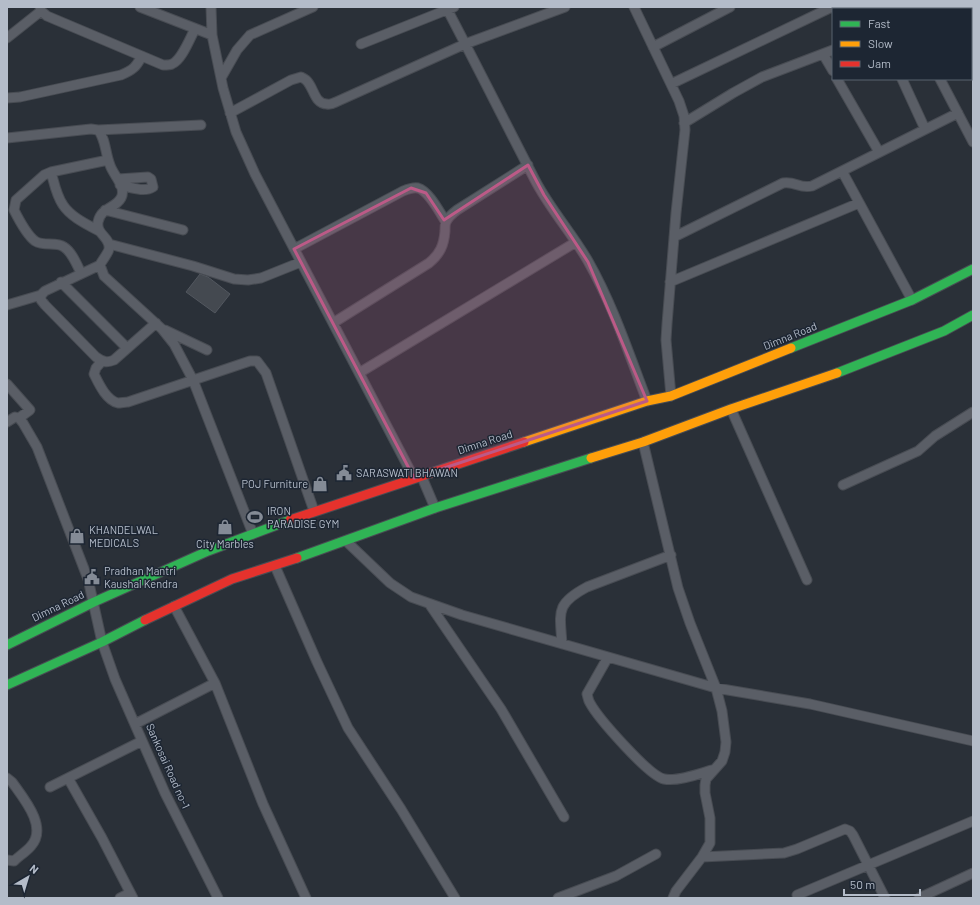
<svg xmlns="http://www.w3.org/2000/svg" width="980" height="905" viewBox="0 0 980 905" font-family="Barlow,sans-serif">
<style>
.building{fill:#444950;stroke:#52575f}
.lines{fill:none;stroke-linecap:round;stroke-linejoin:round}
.street-casing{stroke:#484c53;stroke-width:11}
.fast-casing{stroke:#484c53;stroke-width:11}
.slow-casing{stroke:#484c53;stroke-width:11}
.jam-casing{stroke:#484c53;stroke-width:11}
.street{stroke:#5a5e66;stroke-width:9}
.fast{stroke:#30b455;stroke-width:9}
.slow{stroke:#ff9f0a;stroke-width:9}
.jam{stroke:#e5322d;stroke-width:9}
.marked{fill:#bc5a87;fill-opacity:0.2;stroke:#bc5a87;stroke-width:3;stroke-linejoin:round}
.labels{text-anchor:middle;stroke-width:3;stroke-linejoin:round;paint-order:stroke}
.street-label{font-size:11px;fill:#b4bcc9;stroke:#1d2633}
.poi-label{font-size:11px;fill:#b4bcc9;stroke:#1d2633;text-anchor:start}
</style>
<rect width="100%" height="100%" fill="#2a3038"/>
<path class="building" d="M200 274 208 277 230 294 215 313 186 292Z"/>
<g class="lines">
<defs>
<path id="street" d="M40 7 41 11 47 16 163 65C166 65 170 65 172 64 182 60 190 38 195 29
M140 7 212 35
M211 7 212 35 223 88 236 132 255 174 414 478
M446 7C476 64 505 122 535 180 550 209 572 233 588 261 613 305 629 354 647 401
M634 7 679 101 684 116 685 130 676 213 667 324 666 340 671 396
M902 7 903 9
M959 7 960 9
M926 9 929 7
M7 38 41 11
M971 39 973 44
M361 44 454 7
M653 47 730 7
M823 54 833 71
M221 78 237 50 250 35 313 7
M837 79 879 152
M902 79 925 129
M940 79 973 142
M671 84 832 7
M7 98 20 97 121 75C133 70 136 67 142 56
M230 113 291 80 301 77C303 78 305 79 306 80 314 87 314 104 327 104 330 105 334 103 336 102L465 44 565 7
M684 123 733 93 762 77 833 50
M98 130 201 125
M7 138 91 129 98 130C106 139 105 153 110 165 113 175 127 187 121 198 115 209 101 207 98 222 96 235 111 237 109 249 108 254 102 260 100 265L104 276 162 329 174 344 193 380 253 534
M842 171 912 300
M51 172C54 182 56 195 63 205 71 217 86 224 99 231
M118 179 148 177 151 179 153 187C144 193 130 187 120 185
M105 210 183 230
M674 237 783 183C796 181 799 189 812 186L958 113
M109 244 193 266 234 279 248 280 261 278 301 262
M294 249 403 191C408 189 413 187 418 188 429 191 440 213 446 222
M100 265 45 291 41 295V300L45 305 96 357C103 362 107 363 114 360L156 323
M81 273C77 265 72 252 64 247 56 241 44 247 35 241 27 235 18 218 14 210L16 200 44 175 51 172 108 160
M61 282 127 348
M670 282 859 203
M7 305 41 295
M333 323 429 263C440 254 444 245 445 231 445 228 445 224 446 222 448 217 453 213 457 210L528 165
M165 330 207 350
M102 361 96 368 94 374C99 384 106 400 118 403 121 403 125 402 128 402L250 361H257L266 373 314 511
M359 373 576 242
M7 384 30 410 19 418
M731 409 807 580
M7 422 15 417 19 418 23 423 37 447 88 579 102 642 115 679 165 793 218 898
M643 442 678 588 690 623 716 688 722 711 726 742 725 752 722 761 706 779 705 785V793L710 818V843L702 857 676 891 673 898
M421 475 435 508
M843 485 918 451 935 436 973 412
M346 541 390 583 411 597 462 615 716 688 810 704 973 741
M275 566 317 662 348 728 401 809 455 898
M430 605 501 709 564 817
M174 606 215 683 263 804 306 898
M562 644C560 612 555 604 587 587L671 555
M608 657 587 694C588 697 588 700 590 703 598 718 649 776 664 779 678 782 701 773 715 769
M135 724 215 683
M7 778 12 782C24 799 48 827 31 846 26 852 19 856 14 861L7 860
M68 778 102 838 133 898
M50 787 142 741
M702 857 784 853 797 849 845 829 850 831 853 835 885 898
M797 895 973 821
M120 898 130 893
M558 898 616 876 656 854
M919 898 973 873"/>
<path id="fast" d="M791 348 912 300 973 269
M837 373 944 331 973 315
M297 558 435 508 591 458
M7 645 94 602 208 551 290 520
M7 685 102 642 145 620"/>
<path id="slow" d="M524 442 647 401 671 396 791 348
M591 458 643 442 731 409 837 373"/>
<path id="jam" d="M290 520 524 442
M145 620 232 579 297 558"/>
</defs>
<use href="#street" class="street-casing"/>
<use href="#fast" class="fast-casing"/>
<use href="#slow" class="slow-casing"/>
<use href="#jam" class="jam-casing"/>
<use href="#street" class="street"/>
<use href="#fast" class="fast"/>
<use href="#slow" class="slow"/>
<use href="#jam" class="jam"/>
</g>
<path class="marked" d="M528 165 544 195 588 262 647 401 414 478 294 249 411 188 426 193 444 220Z"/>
<defs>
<symbol id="civic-bare" viewBox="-9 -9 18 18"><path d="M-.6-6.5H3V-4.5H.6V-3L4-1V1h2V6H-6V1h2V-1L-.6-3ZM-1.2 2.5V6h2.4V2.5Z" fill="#848b96" stroke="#1d2633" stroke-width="2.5" paint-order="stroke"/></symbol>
<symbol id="shop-bare" viewBox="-9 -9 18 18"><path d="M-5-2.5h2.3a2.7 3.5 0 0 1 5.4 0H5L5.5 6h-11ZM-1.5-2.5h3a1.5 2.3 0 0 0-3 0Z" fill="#848b96" stroke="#1d2633" stroke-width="2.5" paint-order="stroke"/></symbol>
<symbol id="stadium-bare" viewBox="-9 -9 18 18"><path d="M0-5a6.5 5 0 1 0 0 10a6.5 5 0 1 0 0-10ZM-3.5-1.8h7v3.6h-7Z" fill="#848b96" stroke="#1d2633" stroke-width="2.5" paint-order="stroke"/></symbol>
</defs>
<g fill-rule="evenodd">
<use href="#civic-bare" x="333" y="462" width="22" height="22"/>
<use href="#shop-bare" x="309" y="473" width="22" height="22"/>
<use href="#stadium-bare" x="244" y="506" width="22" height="22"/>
<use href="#shop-bare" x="214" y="516" width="22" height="22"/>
<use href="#shop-bare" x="66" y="525" width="22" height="22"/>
<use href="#civic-bare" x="81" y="566" width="22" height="22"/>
</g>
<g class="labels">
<g class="street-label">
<text transform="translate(790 336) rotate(-22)" y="4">Dimna Road</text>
<text transform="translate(485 442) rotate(-18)" y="4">Dimna Road</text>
<text transform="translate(58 606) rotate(-26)" y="4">Dimna Road</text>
<text transform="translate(168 766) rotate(66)" y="4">Sankosai Road no-1</text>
</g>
<g class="poi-label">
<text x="356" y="477">SARASWATI BHAWAN</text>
<text x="308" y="488" text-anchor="end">POJ Furniture</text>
<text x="267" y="515">IRON<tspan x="267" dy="13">PARADISE GYM</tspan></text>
<text x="89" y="534">KHANDELWAL<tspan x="89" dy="13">MEDICALS</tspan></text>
<text x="225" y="548" text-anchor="middle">City Marbles</text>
<text x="104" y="575">Pradhan Mantri<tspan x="104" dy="13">Kaushal Kendra</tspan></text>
</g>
</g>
<rect width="980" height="905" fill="none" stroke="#b4bcc9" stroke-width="16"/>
<rect x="832" y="8" width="140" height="72" fill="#1d2633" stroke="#59626f"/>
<rect x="840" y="21" width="20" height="6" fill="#30b455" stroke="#59626f"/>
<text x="868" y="28" font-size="12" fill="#b4bcc9">Fast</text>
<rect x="840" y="41" width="20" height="6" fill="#ff9f0a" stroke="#59626f"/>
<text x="868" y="48" font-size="12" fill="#b4bcc9">Slow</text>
<rect x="840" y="61" width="20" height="6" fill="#e5322d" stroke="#59626f"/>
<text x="868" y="68" font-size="12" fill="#b4bcc9">Jam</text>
<g transform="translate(28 877) rotate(38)" stroke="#1d2633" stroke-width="3" paint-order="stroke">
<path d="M0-3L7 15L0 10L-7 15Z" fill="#b4bcc9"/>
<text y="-6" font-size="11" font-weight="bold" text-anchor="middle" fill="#b4bcc9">N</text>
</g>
<path d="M844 889v6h76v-6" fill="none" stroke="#b4bcc9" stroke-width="2"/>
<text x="850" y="889" font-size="12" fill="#b4bcc9" stroke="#1d2633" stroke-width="3" paint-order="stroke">50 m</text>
</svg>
